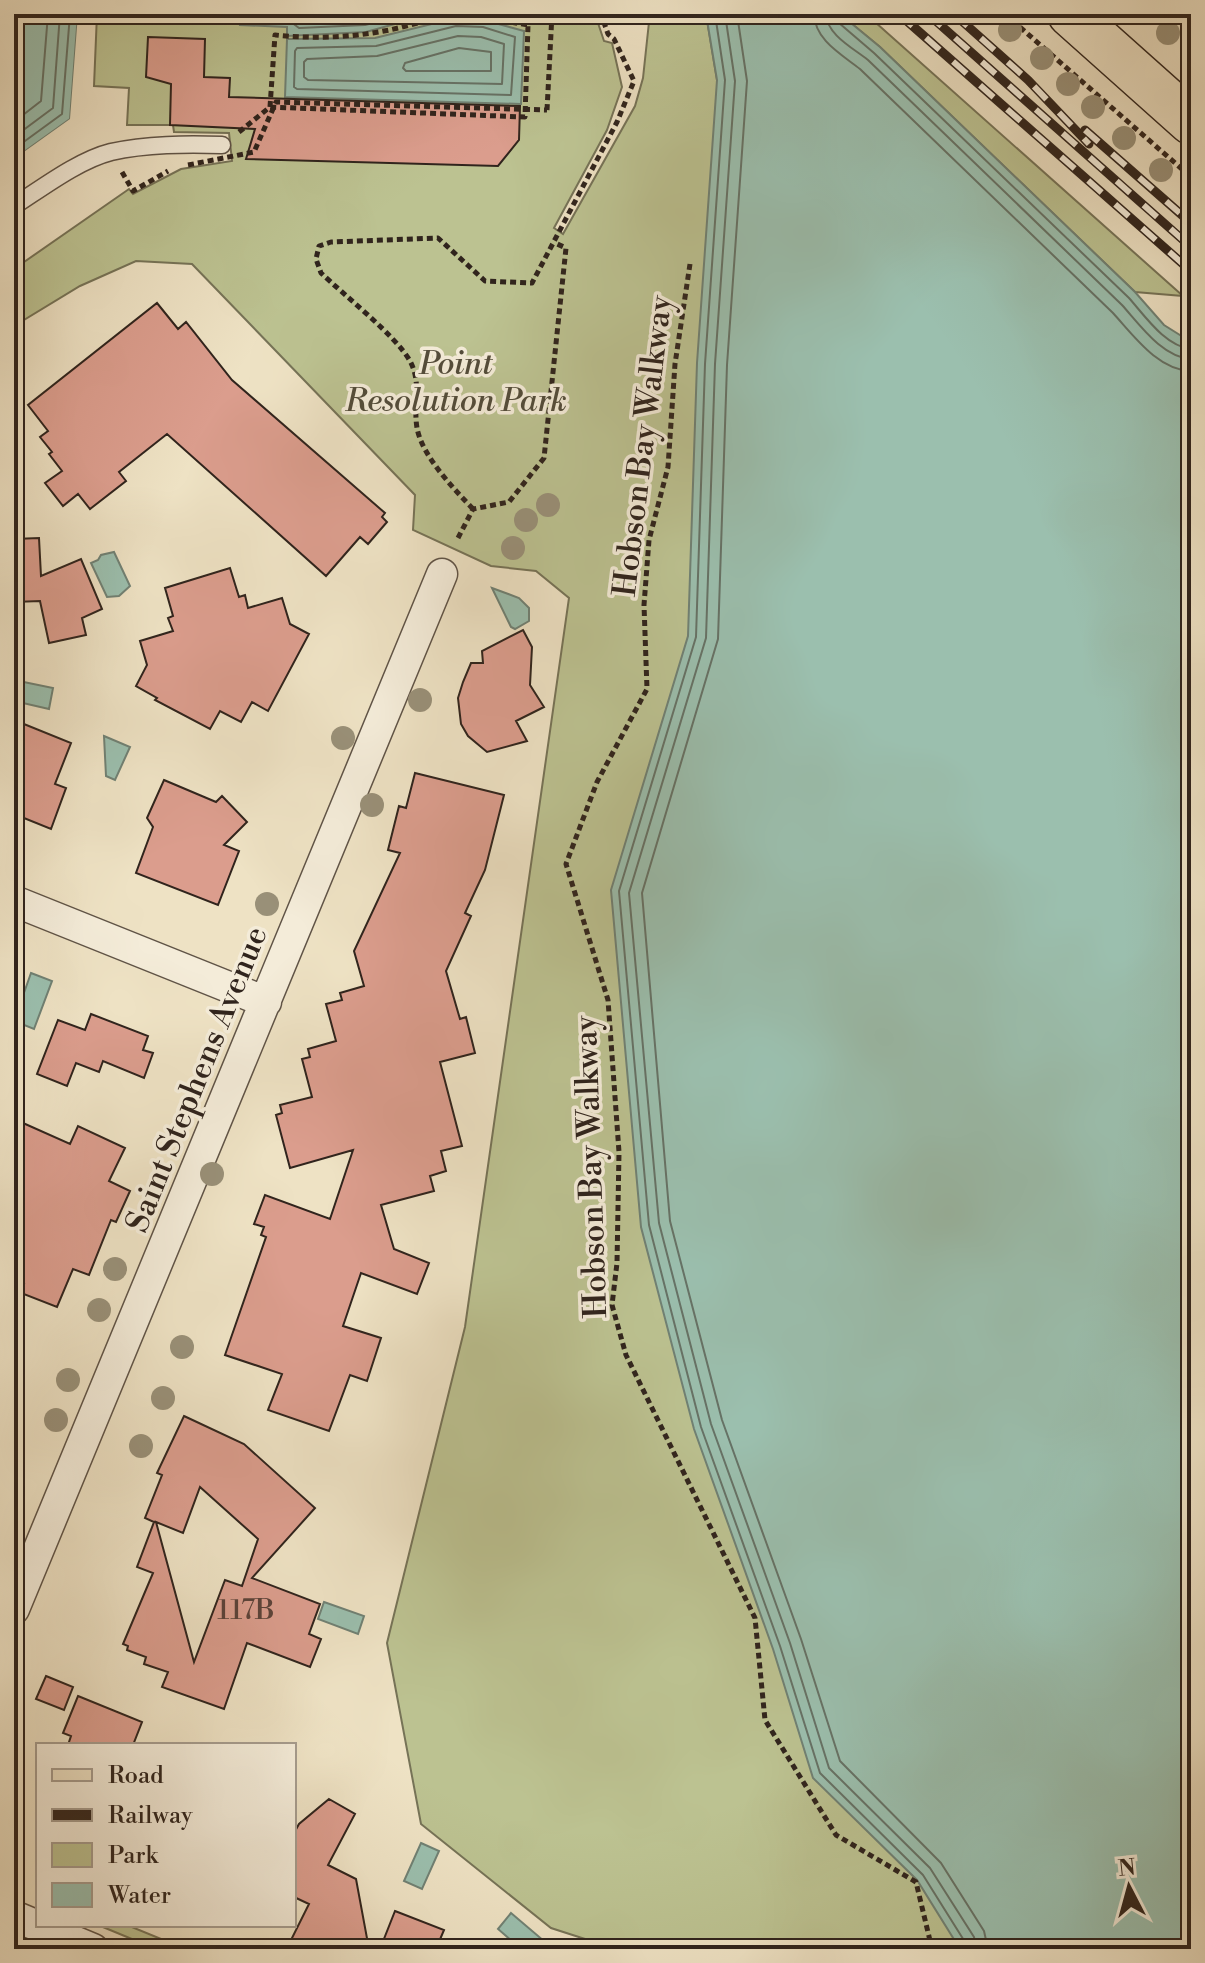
<svg xmlns="http://www.w3.org/2000/svg" width="1205" height="1963" viewBox="0 0 1205 1963" font-family="'Libre Bodoni',serif">
<style>
.green{fill:#bcc291;stroke:#767357;stroke-width:2}
.water{fill:#9bbfae;stroke:#708174;stroke-width:2}
.pier{fill:#eee2c4}
.lines{fill:none;stroke-linecap:round;stroke-linejoin:round}
.shore{stroke:#667266;stroke-width:2}
.building{fill:#db9d8d;stroke:#30241d;stroke-width:2;fill-rule:evenodd}
.lane-casing{stroke:#605447;stroke-width:19}
.street-casing{stroke:#605447;stroke-width:33}
.primary-casing{stroke:#30241d;stroke-width:47}
.path{stroke:#30241d;stroke-width:5;stroke-dasharray:6 4;stroke-linecap:butt}
.lane{stroke:#f4ecd9;stroke-width:16}
.street{stroke:#f4ecd9;stroke-width:30}
.primary{stroke:#eee2c4;stroke-width:44}
.rail-casing{stroke:#30241d;stroke-width:9}
.rail{stroke:#f4ecd9;stroke-width:6;stroke-dasharray:18;stroke-linecap:butt}
.path-bridge{stroke:#30241d;stroke-width:5;stroke-dasharray:6 4;stroke-linecap:butt}
.tree{fill:#999078}
.labels{text-anchor:middle;stroke-width:7;stroke-linejoin:round;paint-order:stroke}
.number-label{font-size:28px;fill:#5b4239}
.park-label{font-size:32px;font-style:italic;fill:#534c3a;stroke:#f4ecd9}
.street-label{font-size:32px;fill:#30241d;stroke:#f4ecd9}
</style>
<rect width="100%" height="100%" fill="#eee2c4"/>
<filter id="stains"><feTurbulence type="fractalNoise" baseFrequency=".0025" numOctaves="4"/><feColorMatrix values="0 0 0 0 .2 0 0 0 0 .09 0 0 0 0 .02 0 0 0 .5 -.17"/></filter>
<radialGradient id="worn" r=".72"><stop offset=".6" stop-color="#630" stop-opacity="0"/><stop offset="1" stop-color="#630" stop-opacity=".3"/></radialGradient>
<path class="green" d="M97 14H595L604 41 612 43 622 87 607 130 554 228 563 234 635 106 643 78 649 22 646 14H706L717 80 1191 1949H616L551 1928 421 1824 387 1643 465 1327 569 598 536 571 491 566 413 530 415 495 192 264 136 261 80 286 14 326V269L129 189 133 194 181 169 232 161 229 133 174 132 173 125H127L129 88 94 86Z
M840 14H866L1183 296 1135 292 880 47Z
M98 1925H127L171 1943 168 1949H156Z"/>
<path class="water" d="M14 14H78L70 119 14 159Z
M241 14H431L366 32 287 36V27L240 25Z
M706 14H840L880 47 1135 292 1164 325 1191 342V1949H960L917 1880 813 1778 773 1649 694 1429 641 1227 611 890 688 636 697 363 717 80Z
M456 18 484 20 524 31 521 104 285 97 287 39 375 38Z
M114 552 130 586 119 596 107 597 91 563 98 560 101 555Z
M492 588 519 598 529 608V621L515 629 511 627Z
M14 680 53 688 49 709 14 701Z
M104 736 130 747 115 780 106 776Z
M31 973 52 981 34 1029 14 1021Z
M324 1602 364 1616 358 1634 318 1619Z
M421 1843 439 1851 422 1889 404 1881Z
M511 1913 544 1941 537 1949H521L498 1929Z"/>
<path class="pier" d="M78 14H82L74 120 14 163V159L70 119Z"/>
<g class="lines">
<path class="shore" d="M248 14 252 18 287 19 299 28 365 25 408 14
M715 14 725 80 705 364 696 637 619 891 649 1225 701 1427 780 1646 820 1773 923 1875 965 1942 966 1949
M725 14 735 81 715 364 706 638 629 893 659 1223 711 1424 790 1643 829 1768 930 1868 974 1937 976 1949
M737 14 747 81 727 365 718 639 642 893 670 1221 722 1420 801 1639 840 1761 941 1863 984 1931 988 1949
M814 14C815 40 841 54 860 69L1113 313C1134 336 1158 370 1191 371
M826 14C827 35 853 48 868 60L1122 305C1140 325 1162 357 1191 359
M836 14 839 23 874 53 1129 298C1145 316 1165 346 1191 349
M456 26 483 27 515 37 511 95 297 89 294 87 295 51 297 48 376 46Z
M458 36 481 37 504 44 502 84 308 80 304 77V62L307 59 377 56Z
M459 48 491 52V71H406L403 68 405 63Z
M14 122 41 101 48 14
M14 137 53 108 60 14
M14 149 62 114 70 14"/>
</g>
<path class="building" d="M148 37 205 39 204 77 230 78 229 97 520 106 519 140 498 166 246 159 255 129 170 125 171 84 146 77Z
M157 303 178 329 186 322 232 380 385 513 382 517 387 522 368 544 360 537 326 576 167 434 119 472 126 481 90 509 78 494 63 506 45 483 62 471 49 454 52 452 40 437 48 431 28 405Z
M39 538 41 576 81 559 102 609 82 618 86 635 49 643 40 601 14 602V539Z
M230 568 239 597 245 595 248 608 282 598 290 624 309 634 268 711 252 702 241 722 220 711 210 729 155 700 157 698 136 686 147 665 140 641 173 631 168 618 173 616 165 588Z
M523 630 532 647 530 685 544 707 516 721 527 741 487 752 468 736 461 724 458 698 463 682 471 663H483L482 651Z
M14 720 71 743 55 784 66 788 51 829 14 814Z
M415 773 504 795 485 870 465 913 471 916 446 971 460 1019 466 1017 475 1053 440 1062 462 1146 441 1151 446 1171 430 1176 434 1191 381 1205 394 1249 429 1263 417 1294 361 1273 343 1326 381 1338 367 1381 350 1375 329 1431 268 1410 282 1374 225 1355 266 1237 261 1235 264 1227 254 1224 265 1195 330 1219 353 1150 290 1168 276 1115 282 1113 280 1105 312 1097 302 1059 310 1057 308 1049 336 1041 326 1004 342 1000 340 993 364 986 354 951 400 853 388 850 399 806 406 808Z
M164 780 216 802 222 796 247 822 224 845 239 851 218 905 136 873 153 827 147 818Z
M91 1014 148 1036 143 1050 153 1053 144 1078 103 1061 99 1072 76 1063 67 1086 37 1074 58 1020 85 1030Z
M14 1119 70 1144 78 1126 125 1148 109 1181 130 1191 116 1222 111 1220 89 1275 73 1269 57 1307 21 1293 24 1284 14 1280Z
M184 1416 244 1444 315 1508 252 1578 320 1604 309 1634 321 1639 310 1667 247 1643 224 1709 162 1687 168 1672 144 1664 146 1657 127 1650 128 1646 123 1644 153 1573 137 1567 154 1522 145 1518 162 1475 157 1473ZM200 1487 258 1539 242 1586 225 1580 194 1662 156 1522 183 1533Z
M46 1676 73 1687 64 1710 36 1699Z
M78 1696 142 1722 133 1745H68L71 1736 63 1733Z
M329 1799 355 1814 328 1865 356 1879 369 1949H304L290 1942 309 1904 294 1897V1833L299 1824Z
M395 1911 444 1930 436 1949H380Z"/>
<g class="lines">
<defs>
<path id="lane" d="M14 206C42 188 79 160 111 152 147 144 186 144 222 145"/>
<path id="street" d="M14 901 266 1002
M14 1609 442 574
M14 1916 93 1949"/>
<path id="primary" d="M1070 14 1191 122"/>
</defs>
<use href="#lane" class="lane-casing"/>
<use href="#street" class="street-casing"/>
<use href="#primary" class="primary-casing"/>
<path class="path" d="M462 14 528 25 529 14
M1005 14 1191 177
M270 107 275 35C333 41 389 35 444 14
M547 110 552 14
M239 132 270 107 525 117 528 25
M122 172 133 191 168 171
M690 264 675 364 668 467 649 540 644 605 647 689 597 782 566 864 608 1000 619 1152 617 1263 612 1305 626 1355 755 1618 765 1720 836 1835 916 1882 932 1949
M473 509C454 489 422 456 417 428 413 404 422 383 410 361 396 336 344 295 321 273L316 259 319 246 331 242 438 238 485 281 532 283 617 122 634 81 614 39 608 34 601 14
M458 538 473 509 509 502 544 458 566 248 555 243"/>
<use href="#lane" class="lane"/>
<use href="#street" class="street"/>
<use href="#primary" class="primary"/>
<defs>
<path id="rail" d="M899 14 1191 271
M928 14 1191 247
M954 14 1028 80 1089 144
M1085 130 1191 223"/>
</defs>
<use href="#rail" class="rail-casing"/>
<use href="#rail" class="rail"/>
<path class="path-bridge" d="M188 165 254 152 276 102 547 110"/>
</g>
<g class="tree">
<circle cx="1010" cy="30" r="12"/>
<circle cx="1168" cy="33" r="12"/>
<circle cx="1042" cy="58" r="12"/>
<circle cx="1068" cy="84" r="12"/>
<circle cx="1093" cy="107" r="12"/>
<circle cx="1124" cy="138" r="12"/>
<circle cx="1161" cy="170" r="12"/>
<circle cx="548" cy="505" r="12"/>
<circle cx="526" cy="520" r="12"/>
<circle cx="513" cy="548" r="12"/>
<circle cx="420" cy="700" r="12"/>
<circle cx="343" cy="738" r="12"/>
<circle cx="372" cy="805" r="12"/>
<circle cx="267" cy="904" r="12"/>
<circle cx="212" cy="1174" r="12"/>
<circle cx="115" cy="1269" r="12"/>
<circle cx="99" cy="1310" r="12"/>
<circle cx="182" cy="1347" r="12"/>
<circle cx="68" cy="1380" r="12"/>
<circle cx="163" cy="1398" r="12"/>
<circle cx="56" cy="1420" r="12"/>
<circle cx="141" cy="1446" r="12"/>
</g>
<g class="labels">
<g class="number-label">
<text x="246" y="1619">117B</text>
</g>
<g class="park-label">
<text x="456" y="374">Point<tspan x="456" dy="37">Resolution Park</tspan></text>
</g>
<g class="street-label">
<text transform="translate(642 446) rotate(-83)" y="11">Hobson Bay Walkway</text>
<text transform="translate(196 1079) rotate(-68)" y="11">Saint Stephens Avenue</text>
<text transform="translate(590 1167) rotate(-92)" y="11">Hobson Bay Walkway</text>
</g>
</g>
<rect width="1205" height="1963" fill="none" stroke="#eee2c4" stroke-width="48"/>
<rect x="16" y="16" width="1173" height="1931" fill="none" stroke="#30241d" stroke-width="4"/>
<rect x="24" y="24" width="1157" height="1915" fill="none" stroke="#30241d" stroke-width="2"/>
<rect x="36" y="1743" width="260" height="184" fill="#f4ecd9" stroke="#a69c8e" stroke-width="2"/>
<rect x="52" y="1769" width="40" height="12" fill="#eee2c4" stroke="#a69c8e" stroke-width="2"/>
<text x="108" y="1783" font-size="24" fill="#30241d">Road</text>
<rect x="52" y="1809" width="40" height="12" fill="#30241d" stroke="#a69c8e" stroke-width="2"/>
<text x="108" y="1823" font-size="24" fill="#30241d">Railway</text>
<rect x="52" y="1843" width="40" height="24" fill="#bcc291" stroke="#a69c8e" stroke-width="2"/>
<text x="108" y="1863" font-size="24" fill="#30241d">Park</text>
<rect x="52" y="1883" width="40" height="24" fill="#9bbfae" stroke="#a69c8e" stroke-width="2"/>
<text x="108" y="1903" font-size="24" fill="#30241d">Water</text>
<g transform="translate(1129 1887) rotate(354)" stroke="#f4ecd9" stroke-width="6" paint-order="stroke">
<path d="M0-6L14 30L0 20L-14 30Z" fill="#30241d"/>
<text y="-12" font-size="22" font-weight="bold" text-anchor="middle" fill="#30241d">N</text>
</g>
<rect width="100%" height="100%" filter="url(#stains)"/>
<rect width="100%" height="100%" fill="url(#worn)"/>
</svg>
